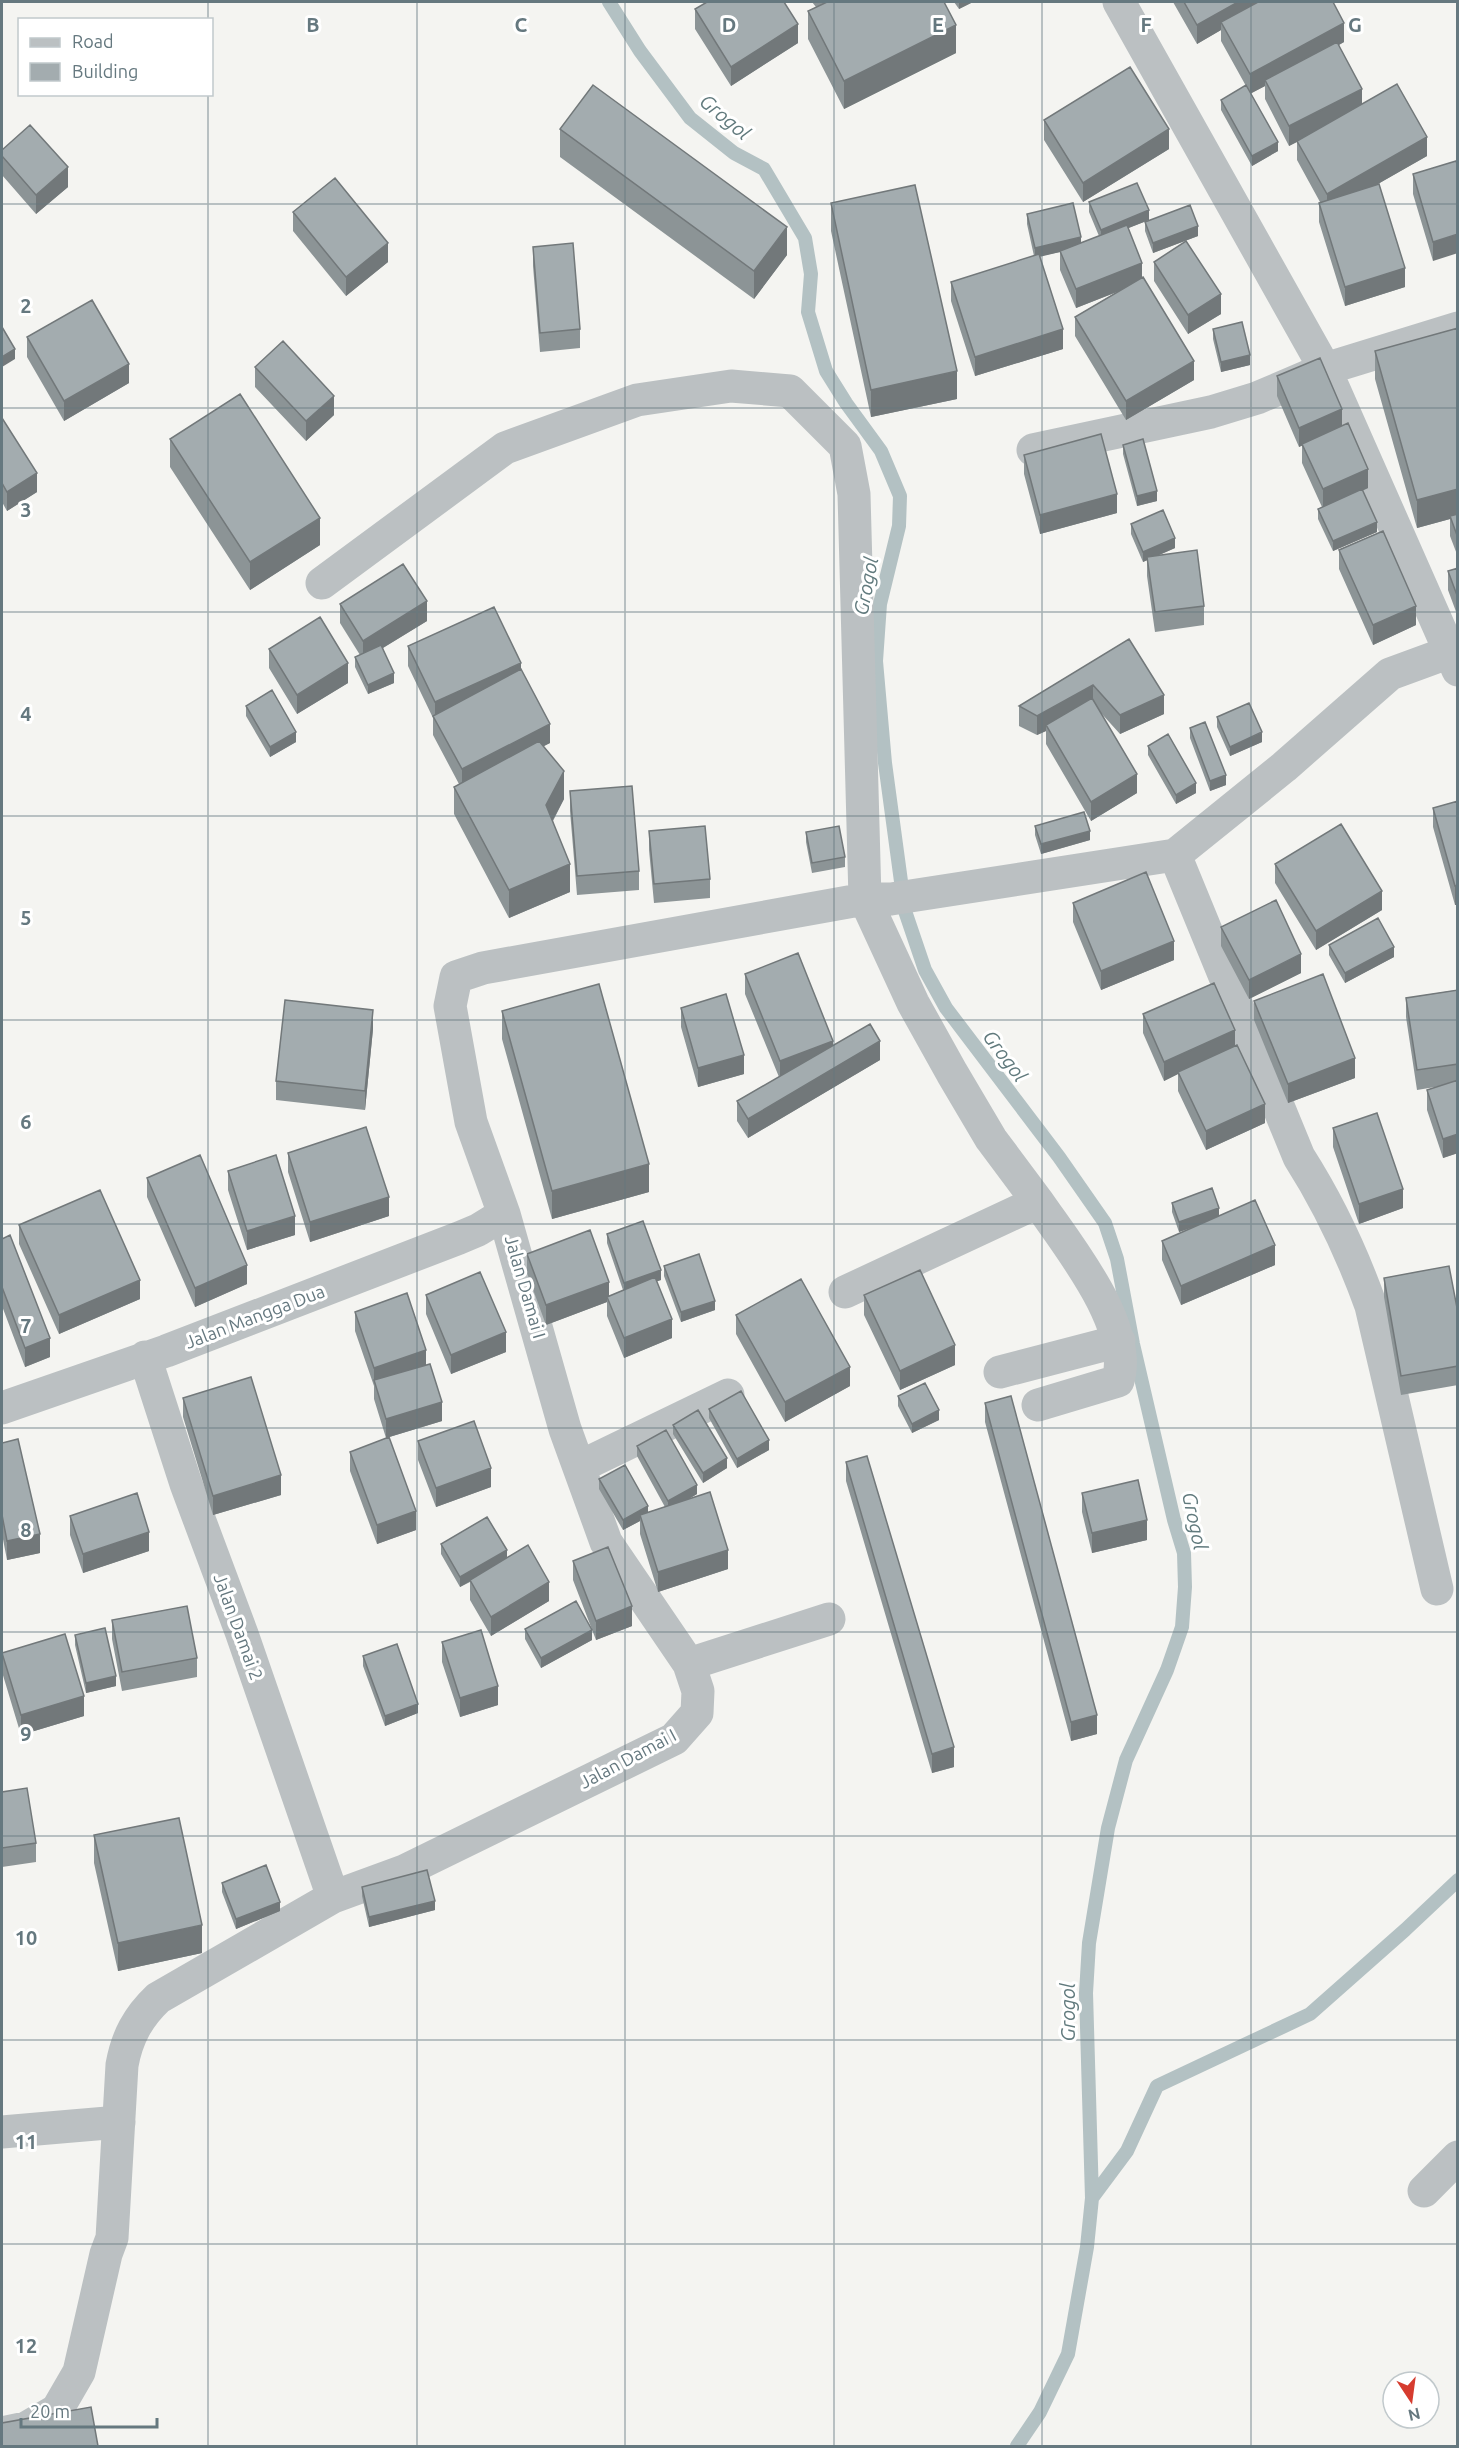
<svg xmlns="http://www.w3.org/2000/svg" width="1459" height="2448" viewBox="0 0 1459 2448" font-family="Ubuntu,sans-serif">
<style>
.lines{fill:none;stroke-linecap:round;stroke-linejoin:round}
.stream{stroke:#b3c1c3;stroke-width:14}
.minor{stroke:#bbc0c2;stroke-width:33}
.wall{fill:#8c9496}
.shaded-wall{fill:#72787a}
.building{fill:#a3acaf;stroke:#72787a;stroke-width:1.5}
.grid{fill:none;stroke:#65787f;stroke-width:1.5;stroke-opacity:0.55}
.labels{text-anchor:middle;stroke-width:6;stroke-linejoin:round;paint-order:stroke}
.street-label{font-size:18px;fill:#65787f;stroke:#fff}
.water-label{font-size:20px;font-style:italic;fill:#617a7d;stroke:#fff}
.grid-label{font-size:20px;text-anchor:middle;font-weight:bold;fill:#65787f;stroke:#fff;stroke-width:6;stroke-linejoin:round;paint-order:stroke}
</style>
<rect width="100%" height="100%" fill="#f4f4f1"/>
<g class="lines">
<path class="stream" d="M609 2 640 51 690 118 734 153 764 169 805 238 811 274 808 312 826 371 846 403 881 451 900 496 899 526 880 604 876 661 885 763 905 911 925 970 946 1008 1059 1157 1105 1223 1117 1259 1133 1344 1174 1520 1184 1553 1185 1587 1182 1627 1167 1670 1126 1760 1108 1828 1089 1943 1086 1993 1092 2198 1087 2247 1068 2354 1040 2412 1017 2446
M1092 2198 1127 2151 1157 2086 1310 2014 1405 1930 1458 1880"/>
<path class="minor" d="M1119 2 1325 369 1458 670
M1033 450 1211 412 1257 398 1325 369 1458 328
M322 583 505 448 637 400 731 386 790 391 845 446 854 494 865 899 913 1003 952 1073 991 1139 1038 1202 845 1292
M1175 855 1299 1157C1329 1204 1352 1253 1371 1306L1437 1589
M145 1357 186 1484 242 1634 333 1897
M1000 1372 1119 1341
M1038 1405 1118 1381C1134 1326 1068 1246 1038 1202
M2 1408 166 1351 459 1238 478 1230 504 1214
M579 1467 728 1395
M689 1664 829 1619
M2 2132 119 2122
M1424 2191 1458 2157
M2 2433 26 2428 57 2410 79 2372 106 2254 112 2238 122 2065C127 2037 138 2017 158 1998L333 1897 404 1871 674 1739 697 1713 698 1691 689 1664 606 1542 565 1429 504 1214 471 1122 450 1006 456 977 483 968 865 899H891L1175 855 1284 767 1390 674 1450 652"/>
</g>
<path class="wall" d="M812 2H944L956 53 844 109 808 39V11L816 7Z
M954 2H973L959 9Z
M1173 2H1333L1344 42 1339 45 1362 104 1427 156 1376 185 1405 287 1345 306 1319 222V203L1320 202 1297 160V142L1289 146 1265 99V86L1251 93 1278 151 1252 166 1221 110V100L1246 86 1221 41V30L1197 44Z
M695 9 798 43 731 86 695 29Z
M1044 120 1169 149 1083 202 1044 140Z
M560 129 787 255 754 299 560 157Z
M2 150 68 187 36 214 2 175Z
M1456 161 1433 261 1413 194V174Z
M1089 202 1149 220 1128 228 1142 277 1194 380 1126 420 1075 336V317L1117 292 1076 308 1060 270V252L1040 256 1063 349 975 376 951 301V282L1034 256 1027 224V214L1081 243 1099 236 1089 212Z
M831 203 957 399 871 417 831 231Z
M293 212 388 262 346 296 293 231Z
M1145 222 1198 236 1153 253 1145 231Z
M533 247 580 329V348L540 352 533 266Z
M1154 262 1221 314 1188 334 1154 281Z
M1458 328V557L1450 536V519L1417 528 1375 379V351Z
M1213 329 1250 365 1221 372 1213 339Z
M27 337 129 383 64 421 27 357Z
M255 367 334 415 306 441 255 387Z
M1277 376 1342 426 1368 488 1362 491 1377 532 1333 551 1318 519V509L1322 507 1302 463V445L1299 447 1277 396Z
M2 418 37 492 7 511 2 502Z
M170 439 320 545 250 590 170 467Z
M1123 445 1157 501 1137 506 1123 454Z
M1024 455 1117 513 1040 534 1024 474Z
M1131 524 1175 548 1157 556 1204 606V625L1155 632 1147 576V560L1143 562 1131 534Z
M1339 550 1416 625 1373 645 1339 569Z
M1458 568V617L1448 590V571Z
M340 604 427 621 383 648 394 683 368 694 355 667V657L360 655 340 623Z
M1129 639 1164 714 1120 734 1101 713 1137 793 1091 821 1046 744V731L1037 735 1019 726V706Z
M408 646 521 669 550 743 543 746 564 799 553 821 570 892 509 918 454 814V787L459 784 433 735V718L408 666Z
M269 649 348 683 297 714 269 668Z
M246 706 296 742 270 757 246 716Z
M1217 717 1262 742 1230 756 1217 727Z
M1190 728 1226 785 1210 791 1190 738Z
M1148 746 1196 793 1176 804 1148 755Z
M570 791 639 871V890L577 895 570 811Z
M1458 801V905H1455L1433 827V808Z
M1035 826 1090 840 1041 854 1035 835Z
M649 831 710 879V898L654 903 649 850Z
M806 832 845 857V867L812 873 806 842Z
M1275 864 1382 910 1316 950 1275 883Z
M1073 903 1174 960 1101 990 1073 922Z
M1221 927 1301 973 1249 999 1221 946Z
M1329 945 1394 957 1345 983 1329 955Z
M745 974 833 1045 880 1060 748 1138 737 1121V1101L779 1077 745 994Z
M1458 978V1153L1443 1158 1427 1110V1090L1441 1086 1417 1090 1406 1017V998L1456 990V979Z
M1254 1001 1355 1078 1288 1103 1254 1020Z
M681 1008 744 1074 698 1087 681 1027Z
M502 1011 649 1192 552 1219 502 1039Z
M1143 1014 1235 1046 1265 1123 1206 1150 1178 1091V1074L1164 1081 1143 1033Z
M373 1029 365 1110 276 1100V1081Z
M1333 1128 1403 1208 1359 1224 1333 1147Z
M288 1153 389 1216 310 1242 288 1172Z
M228 1171 295 1235 247 1250 228 1190Z
M147 1178 247 1284 195 1307 147 1197Z
M1172 1203 1219 1216 1275 1265 1181 1305 1162 1260V1241L1194 1227 1179 1232 1172 1212Z
M19 1225 140 1299 59 1334 19 1244Z
M607 1234 661 1280 656 1281 672 1338 624 1358 607 1316V1302L546 1325 527 1273V1254L609 1296 623 1290 607 1243Z
M2 1239 50 1357 25 1367 2 1306Z
M664 1266 715 1310 681 1322 664 1276Z
M1384 1278 1458 1313V1385L1401 1395 1384 1297Z
M426 1295 506 1352 451 1374 426 1314Z
M864 1295 955 1365 900 1390 864 1315Z
M355 1312 426 1365 442 1421 386 1438 374 1399V1386L355 1331Z
M736 1315 850 1386 785 1422 736 1334Z
M898 1396 939 1420 912 1433 898 1406Z
M183 1398 281 1495 213 1515 183 1417Z
M985 1403 1097 1734 1071 1741 985 1422Z
M709 1409 769 1450 737 1468 709 1418Z
M673 1425 727 1468 703 1483 673 1434Z
M418 1441 491 1487 436 1507 418 1460Z
M2 1443 40 1553 7 1560 2 1534Z
M637 1446 697 1494 689 1499 728 1569 658 1592 640 1534V1521L623 1530 599 1489V1479L648 1512 665 1507 637 1456Z
M350 1452 416 1530 377 1544 350 1471Z
M846 1462 954 1767 932 1773 846 1481Z
M1082 1493 1147 1540 1092 1553 1082 1512Z
M70 1516 149 1551 83 1573 70 1535Z
M441 1544 507 1558 549 1601 491 1636 470 1600V1582L460 1587 441 1554Z
M573 1561 632 1626 596 1640 573 1580Z
M112 1620 197 1658V1677L122 1691 112 1639Z
M525 1629 592 1640 541 1668 525 1639Z
M75 1635 116 1686 86 1693 75 1645Z
M442 1642 498 1705 460 1717 442 1662Z
M2 1653 84 1716 21 1735 2 1672Z
M363 1656 418 1713 385 1726 363 1666Z
M2 1792 36 1843V1862L2 1867Z
M94 1835 202 1953 118 1971 94 1863Z
M222 1883 280 1911 236 1929 222 1892Z
M362 1887 435 1910 369 1927 362 1896Z"/>
<path class="shaded-wall" d="M959 2H973L959 9Z
M1238 2H1272L1221 22V30L1197 44V25Z
M1344 23V42L1267 84 1265 80V86L1250 94V74Z
M798 24V43L731 86V67Z
M956 25V53L844 109V81Z
M1362 89V108L1289 146V126Z
M1169 129V149L1083 202V183Z
M1427 137V156L1327 213V194Z
M1278 142V151L1252 166V156Z
M68 167V187L36 214V195Z
M1149 210V220L1101 239V230Z
M1198 226V236L1153 253V243Z
M787 227V255L754 299V271Z
M1458 234V253L1433 261V242Z
M1081 237V247L1035 258V248Z
M388 243V262L346 296V277Z
M1142 263V282L1076 308V289Z
M1405 268V287L1345 306V287Z
M1221 294V314L1188 334V315Z
M1063 329V349L975 376V357Z
M15 349V359L2 367V357Z
M1250 355V365L1221 372V362Z
M1194 361V380L1126 420V401Z
M129 364V383L64 421V401Z
M957 371V399L871 417V390Z
M334 396V415L306 441V421Z
M1342 409V429L1299 447V428Z
M1368 469V488L1323 508V489Z
M37 473V492L7 511V492Z
M1458 489V517L1450 516V519L1417 528V500Z
M1157 491V501L1137 506V496Z
M1117 494V513L1040 534V515Z
M320 518V545L250 590V562Z
M1377 522V532L1333 551V541Z
M1175 538V548L1143 562V552Z
M427 601V621L363 660V641Z
M1416 606V625L1373 645V625Z
M348 663V683L297 714V695Z
M521 663V682L435 719V702Z
M394 673V683L368 694V685Z
M1093 685V704L1046 725V731L1037 735V716Z
M1164 695V714L1120 734V715Z
M550 724V743L462 789V769Z
M296 732V742L270 757V747Z
M1262 732V742L1230 756V747Z
M564 771V799L546 833V805Z
M1137 774V793L1091 821V802Z
M1226 775V785L1210 791V781Z
M1196 783V793L1176 804V795Z
M1090 831V840L1041 854V844Z
M570 864V892L509 918V890Z
M1458 885V905H1455V886Z
M1382 891V910L1316 950V931Z
M1174 941V960L1101 990V971Z
M1394 947V957L1345 983V973Z
M1301 954V973L1249 999V980Z
M373 1010V1029L365 1110V1091Z
M1235 1030V1050L1178 1072V1074L1164 1081V1062Z
M833 1041V1060L780 1081V1061Z
M880 1041V1060L748 1138V1119Z
M744 1055V1074L698 1087V1068Z
M1355 1058V1078L1288 1103V1084Z
M1265 1104V1123L1206 1150V1131Z
M1458 1134V1153L1443 1158V1139Z
M649 1164V1192L552 1219V1191Z
M1403 1189V1208L1359 1224V1204Z
M389 1197V1216L310 1242V1222Z
M1219 1208V1218L1179 1232V1222Z
M295 1216V1235L247 1250V1231Z
M1275 1245V1265L1181 1305V1286Z
M247 1265V1284L195 1307V1288Z
M661 1270V1280L624 1293V1283Z
M140 1280V1299L59 1334V1315Z
M609 1282V1301L607 1297V1302L546 1325V1305Z
M715 1301V1310L681 1322V1312Z
M672 1319V1338L624 1358V1338Z
M506 1332V1352L451 1374V1355Z
M50 1338V1357L25 1367V1348Z
M955 1345V1365L900 1390V1371Z
M426 1350V1369L374 1381V1368Z
M850 1367V1386L785 1422V1402Z
M442 1402V1421L386 1438V1419Z
M939 1410V1420L912 1433V1424Z
M769 1440V1450L737 1468V1459Z
M727 1458V1468L703 1483V1473Z
M491 1468V1487L436 1507V1488Z
M281 1475V1495L213 1515V1496Z
M697 1485V1494L668 1511V1501Z
M648 1506V1516L640 1515V1521L623 1530V1520Z
M416 1511V1530L377 1544V1525Z
M1147 1520V1540L1092 1553V1533Z
M149 1532V1551L83 1573V1554Z
M40 1534V1553L7 1560V1541Z
M507 1550V1560L460 1587V1577Z
M728 1550V1569L658 1592V1572Z
M549 1582V1601L491 1636V1617Z
M632 1606V1626L596 1640V1621Z
M592 1630V1640L541 1668V1658Z
M116 1676V1686L86 1693V1683Z
M498 1686V1705L460 1717V1698Z
M84 1696V1716L21 1735V1715Z
M418 1704V1713L385 1726V1716Z
M1097 1715V1734L1071 1741V1722Z
M954 1747V1767L932 1773V1754Z
M435 1901V1910L369 1927V1917Z
M280 1902V1911L236 1929V1919Z
M202 1925V1953L118 1971V1943Z"/>
<path class="building" d="M707 2H784L798 24 731 67 695 9Z
M827 2H944L956 25 844 81 808 11Z
M1184 2H1238L1197 25Z
M1258 2H1333L1344 23 1250 74 1221 22Z
M1337 42 1362 89 1289 126 1265 80Z
M1130 67 1169 129 1083 183 1044 120Z
M1397 84 1427 137 1327 194 1297 141Z
M593 85 787 227 754 271 560 129Z
M1246 85 1278 142 1252 156 1221 100Z
M30 125 68 167 36 195 2 156V150Z
M1456 161 1458 167V234L1433 242 1413 174Z
M335 178 388 243 346 277 293 212Z
M1137 183 1149 210 1101 230 1089 202Z
M1379 184 1405 268 1345 287 1319 203Z
M915 185 957 371 871 390 831 203Z
M1073 203 1081 237 1035 248 1027 214Z
M1190 205 1198 226 1153 243 1145 222Z
M1127 225 1142 263 1076 289 1060 251Z
M1186 241 1221 294 1188 315 1154 262Z
M573 243 580 329 540 333 533 247Z
M1039 254 1063 329 975 357 951 282Z
M1143 277 1194 361 1126 401 1075 317Z
M92 300 129 364 64 401 27 337Z
M1242 322 1250 355 1221 362 1213 329Z
M2 327 15 349 2 357Z
M1458 328V489L1417 500 1375 351Z
M283 341 334 396 306 421 255 367Z
M1320 358 1342 409 1299 428 1277 376Z
M240 394 320 518 250 562 170 439Z
M2 418 37 473 7 492 2 483Z
M1348 423 1368 469 1323 489 1302 444Z
M1101 434 1117 494 1040 515 1024 455Z
M1143 439 1157 491 1137 496 1123 445Z
M1362 489 1377 522 1333 541 1318 509Z
M1163 510 1175 538 1143 552 1131 524Z
M1458 514V538L1450 516Z
M1383 531 1416 606 1373 625 1339 550Z
M1197 550 1204 606 1155 612 1147 557Z
M403 564 427 601 363 641 340 604Z
M1458 568V598L1448 571Z
M494 607 521 663 435 702 408 646Z
M320 617 348 663 297 695 269 649Z
M1129 639 1164 695 1120 715 1093 685 1037 716 1019 706Z
M381 645 394 673 368 685 355 657Z
M521 669 550 724 462 769 433 716Z
M272 690 296 732 270 747 246 706Z
M1092 698 1137 774 1091 802 1046 725Z
M1249 703 1262 732 1230 747 1217 717Z
M1205 722 1226 775 1210 781 1190 728Z
M1168 734 1196 783 1176 795 1148 746Z
M539 741 564 771 546 805 570 864 509 890 454 787Z
M632 786 639 871 577 876 570 791Z
M1458 801V885L1455 886 1433 808Z
M1084 812 1090 831 1041 844 1035 826Z
M1341 824 1382 891 1316 931 1275 864Z
M705 826 710 879 654 884 649 831Z
M839 826 845 857 812 863 806 832Z
M1146 872 1174 941 1101 971 1073 903Z
M1276 900 1301 954 1249 980 1221 927Z
M1378 918 1394 947 1345 973 1329 945Z
M798 953 833 1041 780 1061 745 974Z
M1323 974 1355 1058 1288 1084 1254 1001Z
M1214 983 1235 1030 1164 1062 1143 1014Z
M599 984 649 1164 552 1191 502 1011Z
M1458 990V1064L1417 1070 1406 998Z
M726 994 744 1055 698 1068 681 1008Z
M285 1000 373 1010 365 1091 276 1081Z
M870 1024 880 1041 748 1119 737 1101Z
M1237 1045 1265 1104 1206 1131 1178 1072Z
M1458 1080V1134L1443 1139 1427 1090Z
M1377 1113 1403 1189 1359 1204 1333 1128Z
M366 1127 389 1197 310 1222 288 1153Z
M200 1155 247 1265 195 1288 147 1178Z
M276 1155 295 1216 247 1231 228 1171Z
M1212 1188 1219 1208 1179 1222 1172 1203Z
M100 1190 140 1280 59 1315 19 1225Z
M1255 1200 1275 1245 1181 1286 1162 1241Z
M643 1221 661 1270 624 1283 607 1234Z
M590 1230 609 1282 546 1305 527 1254Z
M10 1235 50 1338 25 1348 2 1287V1239Z
M699 1254 715 1301 681 1312 664 1266Z
M1449 1266 1458 1313V1366L1401 1376 1384 1278Z
M920 1270 955 1345 900 1371 864 1295Z
M480 1272 506 1332 451 1355 426 1295Z
M655 1277 672 1319 624 1338 607 1297Z
M801 1279 850 1367 785 1402 736 1315Z
M407 1293 426 1350 374 1368 355 1312Z
M430 1364 442 1402 386 1419 374 1380Z
M251 1377 281 1475 213 1496 183 1398Z
M925 1383 939 1410 912 1424 898 1396Z
M741 1391 769 1440 737 1459 709 1409Z
M1011 1396 1097 1715 1071 1722 985 1403Z
M698 1410 727 1458 703 1473 673 1425Z
M474 1421 491 1468 436 1488 418 1441Z
M666 1430 697 1485 668 1501 637 1446Z
M389 1437 416 1511 377 1525 350 1452Z
M18 1439 40 1534 7 1541 2 1515V1443Z
M867 1456 954 1747 932 1754 846 1462Z
M625 1465 648 1506 623 1520 599 1479Z
M1138 1480 1147 1520 1092 1533 1082 1493Z
M710 1492 728 1550 658 1572 640 1515Z
M137 1493 149 1532 83 1554 70 1516Z
M487 1517 507 1550 460 1577 441 1544Z
M528 1545 549 1582 491 1617 470 1580Z
M608 1547 632 1606 596 1621 573 1561Z
M576 1601 592 1630 541 1658 525 1629Z
M187 1606 197 1658 122 1672 112 1620Z
M105 1628 116 1676 86 1683 75 1635Z
M481 1630 498 1686 460 1698 442 1642Z
M65 1634 84 1696 21 1715 2 1653Z
M397 1644 418 1704 385 1716 363 1656Z
M27 1788 36 1843 2 1848V1792Z
M179 1818 202 1925 118 1943 94 1835Z
M266 1865 280 1902 236 1919 222 1883Z
M427 1870 435 1901 369 1917 362 1887Z
M91 2407 98 2446H2V2423Z"/>
<path class="grid" d="M208 2V20M417 2V2446M625 2V2446M834 2V2446M1042 2V2446M1251 2V2446M208 94V2446M2 204H1458M2 408H1458M2 612H1458M2 816H1458M2 1020H1458M2 1224H1458M2 1428H1458M2 1632H1458M2 1836H1458M2 2040H1458M2 2244H1458"/>
<g class="labels">
<g class="street-label">
<text transform="translate(525 1287) rotate(74)" y="6">Jalan Damai I</text>
<text transform="translate(255 1317) rotate(-21)" y="6">Jalan Mangga Dua</text>
<text transform="translate(238 1627) rotate(70)" y="6">Jalan Damai 2</text>
<text transform="translate(628 1759) rotate(-28)" y="6">Jalan Damai I</text>
</g>
<g class="water-label">
<text transform="translate(725 117) rotate(40)" y="7">Grogol</text>
<text transform="translate(866 586) rotate(-79)" y="7">Grogol</text>
<text transform="translate(1005 1056) rotate(53)" y="7">Grogol</text>
<text transform="translate(1195 1521) rotate(78)" y="7">Grogol</text>
<text transform="translate(1068 2012) rotate(-90)" y="7">Grogol</text>
</g>
</g>
<g class="grid-label">
<text x="313" y="32">B</text>
<text x="521" y="32">C</text>
<text x="729" y="32">D</text>
<text x="938" y="32">E</text>
<text x="1146" y="32">F</text>
<text x="1355" y="32">G</text>
<text x="26" y="313">2</text>
<text x="26" y="517">3</text>
<text x="26" y="721">4</text>
<text x="26" y="925">5</text>
<text x="26" y="1129">6</text>
<text x="26" y="1333">7</text>
<text x="26" y="1537">8</text>
<text x="26" y="1741">9</text>
<text x="26" y="1945">10</text>
<text x="26" y="2149">11</text>
<text x="26" y="2353">12</text>
</g>
<rect width="1459" height="2448" fill="none" stroke="#65787f" stroke-width="6"/>
<rect x="18" y="18" width="195" height="78" fill="#ffffff" stroke="#c1c9cc" stroke-width="1.5"/>
<rect x="30" y="38" width="30" height="9" fill="#bbc0c2" stroke="#c1c9cc" stroke-width="1.5"/>
<text x="72" y="48" font-size="18" fill="#65787f">Road</text>
<rect x="30" y="63" width="30" height="18" fill="#a3acaf" stroke="#c1c9cc" stroke-width="1.5"/>
<text x="72" y="78" font-size="18" fill="#65787f">Building</text>
<g transform="translate(1411 2400) rotate(167)"><circle r="28" fill="#ffffff" stroke="#c1c9cc" stroke-width="1.5"/>
<path d="M0-4.5L10 22L0 15L-10 22Z" fill="#d63c2f"/>
<text y="-9" font-size="16" font-weight="bold" text-anchor="middle" fill="#65787f">N</text>
</g>
<path d="M21 2418v9h136v-9" fill="none" stroke="#65787f" stroke-width="3"/>
<text x="30" y="2418" font-size="18" fill="#65787f" stroke="#ffffff" stroke-width="4.5" paint-order="stroke">20 m</text>
</svg>
